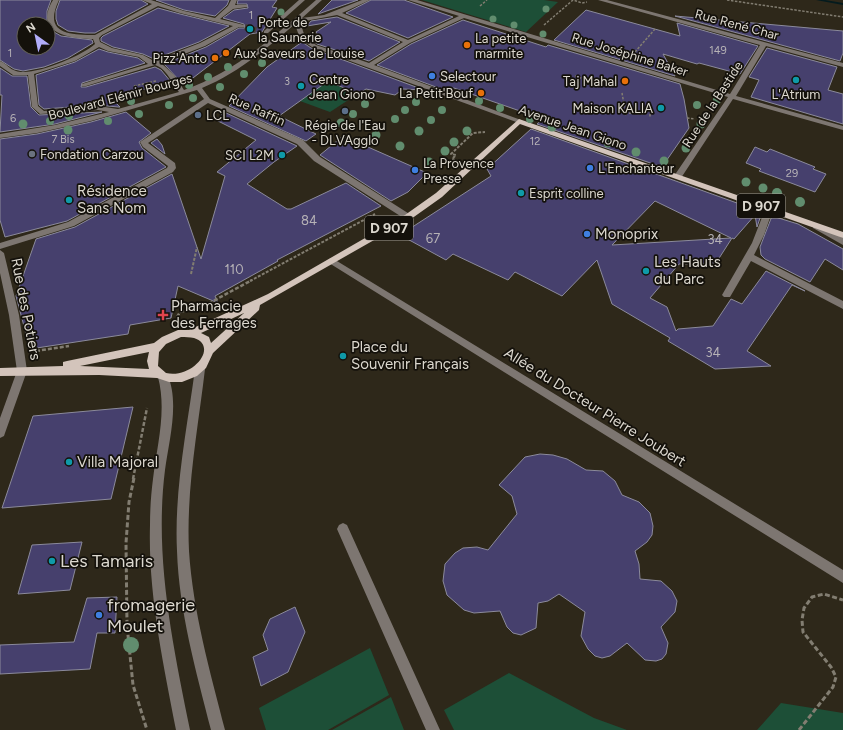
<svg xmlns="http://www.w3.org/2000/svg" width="843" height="730" viewBox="0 0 843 730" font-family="Figtree,sans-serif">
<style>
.green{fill:#1d4f37}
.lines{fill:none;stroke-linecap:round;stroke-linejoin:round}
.stream{fill:#041b1e;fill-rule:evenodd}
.building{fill:#46406d;stroke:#8b8a9b;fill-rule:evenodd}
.minor-tunnel{stroke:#484235;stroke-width:6;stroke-dasharray:6 3;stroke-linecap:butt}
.path-far3{stroke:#827d71;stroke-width:1.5;stroke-dasharray:2.5 1.5;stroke-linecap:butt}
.path-far2{stroke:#827d71;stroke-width:2;stroke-dasharray:3 1.5;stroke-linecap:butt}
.path-far1{stroke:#827d71;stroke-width:2.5;stroke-dasharray:4 2;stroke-linecap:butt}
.path{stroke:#827d71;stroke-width:3;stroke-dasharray:5 2.5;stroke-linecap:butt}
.minor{fill:#7d7671;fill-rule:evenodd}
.major{fill:#d3c4bb;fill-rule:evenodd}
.tree{fill:#618d6e}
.culture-dot{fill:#0f9aa8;stroke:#14110b;stroke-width:1.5}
.food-dot{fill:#e8710a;stroke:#14110b;stroke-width:1.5}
.shop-dot{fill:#3f7fe0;stroke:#14110b;stroke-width:1.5}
.service-dot{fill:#5c6f8a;stroke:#14110b;stroke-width:1.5}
.worship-dot{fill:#6b7280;stroke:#14110b;stroke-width:1.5}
.health-dot{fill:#e0444e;stroke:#14110b;stroke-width:1.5}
.labels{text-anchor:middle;stroke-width:3.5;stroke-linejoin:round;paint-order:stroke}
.far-number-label{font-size:11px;fill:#b6b2b6}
.far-poi-label{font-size:13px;fill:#dcd8cf;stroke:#14110b;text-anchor:start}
.far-street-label{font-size:13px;fill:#dcd8cf;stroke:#14110b}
.number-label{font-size:13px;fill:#b6b2b6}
.shield{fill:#14110b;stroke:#a09c94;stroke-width:1}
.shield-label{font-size:14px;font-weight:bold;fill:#dcd8cf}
.poi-label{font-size:15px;fill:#dcd8cf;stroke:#14110b;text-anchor:start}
.street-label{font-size:15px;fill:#dcd8cf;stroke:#14110b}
.near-poi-label{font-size:18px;fill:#dcd8cf;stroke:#14110b;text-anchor:start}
</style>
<rect width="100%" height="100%" fill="#2e281a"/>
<path class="green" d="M422 0H544L558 2 526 32Z
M328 81 356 95 330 112 300 101Z
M370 648 389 695 328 730H266L259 708Z
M509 673 594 718 627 730H454L444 710Z
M391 697 404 730H332Z
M781 703 843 713V730H757Z"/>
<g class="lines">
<path class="stream" d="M816 0H825L843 3V5Z"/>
</g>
<path class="building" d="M0 0H51L47 11V24H24V48H48V25L54 32 61 36 92 40 93 43 68 58 44 67 23 71 14 69 0 60Z
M60 0H141L148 4 95 33H85L68 31 58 25 56 19V11Z
M156 0H229L227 5 215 16 184 10Z
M238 0H277L272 7 277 8 262 32 250 34 189 81 179 80 164 64 206 47 239 28H245L244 24 223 18 234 10 248 8 247 4H237Z
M332 0H358L318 14Z
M371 0H404L453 17 408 38 346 13Z
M158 8 180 14 229 26 199 42 154 59 143 54 113 47 101 41V38L103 36Z
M586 10 680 36 677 23 758 46 740 74 699 63 697 64 663 54 675 76 554 40Z
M675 16 843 31V53L840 61Z
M337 17 400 42 369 61 317 44 311 39 320 38 316 32 331 22 307 26 311 21Z
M463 20 546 47 548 45 680 84 684 99 689 128 662 167 537 124 543 119 454 88 444 90 377 65 411 44Z
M302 42 311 48 424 90 403 89 395 95 366 89 358 94 328 81 279 116 316 134 306 141 229 106 267 67Z
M767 48 837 67 828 90 843 94V124L751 97 759 80 749 77Z
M99 49 108 52 138 58 145 63 82 83 81 87H86L155 67 161 70 171 82 111 98 120 107H118L98 105 44 109 39 105 36 75 75 62Z
M0 68 12 76H27L31 107 39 115 102 112 55 124 0 132 2 95H0Z
M126 112 151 133 139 142 142 148 166 167 67 221 5 237 0 220V139L37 134 91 122Z
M224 112 297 146 274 162 247 184 287 209H291L346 183 381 206 277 260 278 261 215 296 218 303 178 286 171 318 130 325 128 334 30 349 16 296 36 239 75 227 172 174 201 259 225 176 217 172 256 140 216 120Z
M531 129 762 212 757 227 755 215 734 239 732 238 716 263 679 264 650 298 667 307 676 331 678 329 713 326 731 299 742 304 766 271 805 291 792 285 747 351 771 366 715 369 668 341 670 338 612 304 597 260 562 296 515 272 508 280 453 254 446 260 400 235 491 176 487 169ZM655 201 731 238 612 245Z
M343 136 427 173 408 192 391 201 320 155Z
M157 139 162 145 165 154 151 143Z
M755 147 767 152 770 149 815 167 813 169 826 174 815 192 759 171 761 169 746 163Z
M772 216 798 224 843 249V270L825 259 810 282 765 259 761 255 760 247Z
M133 407 111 499 2 508 33 416Z
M540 454 553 455 567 459 586 470 603 471 615 481 622 495 639 502 650 513 653 526 652 535 647 542 635 551 639 564 640 579 661 581 672 591 677 601 675 612 661 627 668 643 666 654 662 659 656 661 645 660 627 643 610 656 602 658 595 656 588 649 581 636 585 612 559 594 548 601 538 603 536 628 521 635 513 633 507 627 500 611 474 613 464 610 447 595 443 581 445 564 455 553 463 548 477 547 488 550 517 514 512 496 499 485 525 457Z
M82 542 70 590 18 594 32 545Z
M117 597 115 633H97L90 669 0 674V645L74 642 87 598Z
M295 607 305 632 288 672 261 686 253 657 268 650 263 635 270 619Z"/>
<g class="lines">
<path class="minor-tunnel" d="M245 27 256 30"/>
<path class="path-far3" d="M727 0 843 17
M480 6 487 0
M544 25 573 0 582 3 587 2
M479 41 485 37
M635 52 655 29
M575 76 584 79
M134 86 156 81
M622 93 626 116
M625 113 645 114
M650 114V117
M687 118 695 119"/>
<path class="path-far2" d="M455 160 452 159 456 155 451 154 473 133 485 132
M191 274 197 247
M250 281 375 214"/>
<path class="path-far1" d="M177 317 180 312 202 307 252 280
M36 351 69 346
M133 479 147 408"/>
<path class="path" d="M134 478 129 502 126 543 127 625 133 685 147 730
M799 730 833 687 836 677 831 667 803 632 802 620 804 608 812 597 824 594 843 600"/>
<path class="minor" d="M53 0H59C43 33 68 35 95 35L152 4 142 0H151L184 11 215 18 228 6 231 0H237L235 5H247V7L233 9 220 19 244 25V27H239L205 46 161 63 174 75 184 90C235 72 276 35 316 0H322L302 18 324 15 362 0H370L342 13 408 40 459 16 408 0H417L730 94 760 45 598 0H607L843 63V67L766 46 736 96 843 126V130L733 99 681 178H678L674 176 728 97 464 18 410 43 374 65 521 120V122L519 123 312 47 300 39 295 24C267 48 237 74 202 88L210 99 303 140 320 157 411 215V219H405L314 161 297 144 208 103 148 143 175 163 176 168 173 172 74 226 0 249V243L68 222 167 168 168 166 143 147 140 142 204 99 197 90 91 121 37 133 0 138V134L55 125 109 112 98 110 40 114 32 107 28 75H13L0 66V61C6 63 9 69 16 71 32 77 82 56 95 44L93 39C77 39 41 36 48 11 49 7 51 3 53 0ZM158 6 180 13 233 26 200 43 154 61 143 55 112 48 100 42 99 38 102 35ZM337 15 403 42 369 63 316 45 305 37 300 22ZM99 47 108 51 139 57 148 64 82 84V86H86L155 65C166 68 172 83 179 92L118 109 98 106 44 111 38 106 34 74 75 61Z
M299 0H305L268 33H264V31Z
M769 206 773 209 764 235 754 255 843 301V309L751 261 730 297H724L722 295 752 243 766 207Z
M816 223 843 238V245L813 228V224Z
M0 250 4 253 19 315 27 371 5 433 4 436 0 438V418L17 371 9 315 0 273Z
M332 258 843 570V583L329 263 328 261 329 259Z
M200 365 204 366 205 369C198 429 186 490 189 551 193 612 210 671 225 730H211C196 671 179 611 177 551 174 490 187 429 195 369L196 366Z
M163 373 167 374C180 401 169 441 165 470 154 558 173 645 190 730H176C163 662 148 594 150 525 150 510 151 494 153 479 157 445 167 411 158 377L159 374Z
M343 523 347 525 440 730H426L337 529 339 525Z"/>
<path class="major" d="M519 119 843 232V238L520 124 442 197 411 219 260 305 259 310 213 353 206 368 197 376 182 382H169L157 378 99 375 0 376V368L63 366V362L67 361 154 343 162 337 178 330H189L268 294 405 215 436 193ZM244 313 211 343 209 337 201 333ZM181 337C185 337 190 337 194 338 219 346 193 379 166 373L158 366 159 352 166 344ZM149 352 147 361 149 369 80 366Z"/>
</g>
<g class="tree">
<circle cx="546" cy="9" r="3.5"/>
<circle cx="281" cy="12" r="3.5"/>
<circle cx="493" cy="19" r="3.5"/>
<circle cx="514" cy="25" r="3.5"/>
<circle cx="543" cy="34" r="3.5"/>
<circle cx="242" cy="55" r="4"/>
<circle cx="277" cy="55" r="4"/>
<circle cx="262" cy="63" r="4"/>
<circle cx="228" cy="67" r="4"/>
<circle cx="244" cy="74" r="4"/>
<circle cx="208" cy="77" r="4"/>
<circle cx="189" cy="85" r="4"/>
<circle cx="220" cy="87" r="4"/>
<circle cx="193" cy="98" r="4"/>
<circle cx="717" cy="100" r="4"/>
<circle cx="131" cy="101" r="4"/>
<circle cx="479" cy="101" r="4"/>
<circle cx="416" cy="102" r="4"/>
<circle cx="365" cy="104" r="4"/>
<circle cx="169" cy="105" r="4"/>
<circle cx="697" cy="105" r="4"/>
<circle cx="500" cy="108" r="4"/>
<circle cx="405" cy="110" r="4"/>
<circle cx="442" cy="110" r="4"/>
<circle cx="139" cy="114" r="4"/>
<circle cx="353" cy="114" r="4"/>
<circle cx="69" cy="116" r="4"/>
<circle cx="395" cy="119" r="4"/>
<circle cx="530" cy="119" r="4"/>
<circle cx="431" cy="120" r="4"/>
<circle cx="50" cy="121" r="4"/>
<circle cx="108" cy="121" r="4"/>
<circle cx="341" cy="123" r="4.5"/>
<circle cx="23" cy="124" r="4.5"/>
<circle cx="701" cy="124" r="4.5"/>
<circle cx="552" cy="127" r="4.5"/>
<circle cx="68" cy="130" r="4.5"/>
<circle cx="419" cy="131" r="4.5"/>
<circle cx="467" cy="131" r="4.5"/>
<circle cx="376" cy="135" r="4.5"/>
<circle cx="454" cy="142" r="4.5"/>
<circle cx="608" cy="143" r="4.5"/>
<circle cx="400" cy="146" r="4.5"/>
<circle cx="686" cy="148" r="4.5"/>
<circle cx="445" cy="151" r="4.5"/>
<circle cx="636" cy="152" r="4.5"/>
<circle cx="664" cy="161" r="4.5"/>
<circle cx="429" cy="162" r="4.5"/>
<circle cx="746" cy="182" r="4.5"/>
<circle cx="763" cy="188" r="4.5"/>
<circle cx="777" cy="193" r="5"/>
<circle cx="800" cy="202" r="5"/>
<circle cx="131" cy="645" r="8"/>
</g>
<g class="culture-dot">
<circle cx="250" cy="29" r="4"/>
<circle cx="796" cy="80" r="4"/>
<circle cx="301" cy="86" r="4"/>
<circle cx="661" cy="108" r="4"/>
<circle cx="282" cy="155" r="4"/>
<circle cx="521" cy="193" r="4"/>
<circle cx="69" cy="200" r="4"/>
<circle cx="646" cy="271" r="4"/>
<circle cx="343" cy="356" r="4"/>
<circle cx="69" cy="462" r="4"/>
<circle cx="52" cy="561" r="4"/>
</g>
<g class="food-dot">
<circle cx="467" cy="45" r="4"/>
<circle cx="226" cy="53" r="4"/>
<circle cx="215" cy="58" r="4"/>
<circle cx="625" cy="81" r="4"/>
<circle cx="481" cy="93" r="4"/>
</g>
<g class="shop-dot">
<circle cx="432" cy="76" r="4"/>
<circle cx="590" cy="168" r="4"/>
<circle cx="415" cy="170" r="4"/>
<circle cx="587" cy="234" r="4"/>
<circle cx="99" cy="615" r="4"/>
</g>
<g class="service-dot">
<circle cx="345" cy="111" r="4"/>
<circle cx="198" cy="115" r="4"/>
</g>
<circle class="worship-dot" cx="32" cy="154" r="4"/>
<path class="health-dot" d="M161 309h4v4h4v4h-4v4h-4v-4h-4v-4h4z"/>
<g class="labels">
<g class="far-number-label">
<text x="251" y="19">1</text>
<text x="718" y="54">149</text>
<text x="10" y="57">1</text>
<text x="287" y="85">3</text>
<text x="13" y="122">6</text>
<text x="63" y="143">7 Bis</text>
<text x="535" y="145">12</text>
<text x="792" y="177">29</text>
</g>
<g class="far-poi-label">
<text x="258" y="27">Porte de<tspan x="258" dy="15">la Saunerie</tspan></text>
<text x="475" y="43">La petite<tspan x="475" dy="15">marmite</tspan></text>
<text x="234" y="58">Aux Saveurs de Louise</text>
<text x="207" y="63" text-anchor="end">Pizz'Anto</text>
<text x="440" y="81">Selectour</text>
<text x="309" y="84">Centre<tspan x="309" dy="15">Jean Giono</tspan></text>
<text x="617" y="86" text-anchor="end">Taj Mahal</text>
<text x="473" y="98" text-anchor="end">La Petit'Bouf</text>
<text x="796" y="99" text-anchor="middle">L'Atrium</text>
<text x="653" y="113" text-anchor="end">Maison KALIA</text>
<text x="206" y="120">LCL</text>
<text x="345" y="130" text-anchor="middle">Régie de l'Eau<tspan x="345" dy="15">- DLVAgglo</tspan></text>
<text x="40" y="159">Fondation Carzou</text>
<text x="274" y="160" text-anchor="end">SCI L2M</text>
<text x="423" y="168">La Provence<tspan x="423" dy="15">Presse</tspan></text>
<text x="598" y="173">L'Enchanteur</text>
<text x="529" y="198">Esprit colline</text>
</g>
<g class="far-street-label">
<text transform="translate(737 24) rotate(15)" y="5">Rue René Char</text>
<text transform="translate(630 54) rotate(17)" y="5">Rue Joséphine Baker</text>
<text transform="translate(120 96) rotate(-15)" y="5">Boulevard Elémir Bourges</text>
<text transform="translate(712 104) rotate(-57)" y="5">Rue de la Bastide</text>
<text transform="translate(257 109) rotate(24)" y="5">Rue Raffin</text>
<text transform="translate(573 127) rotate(19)" y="5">Avenue Jean Giono</text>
</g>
<g class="number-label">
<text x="309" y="225">84</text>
<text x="433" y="243">67</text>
<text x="715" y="244">34</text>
<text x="234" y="274">110</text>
<text x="713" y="357">34</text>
</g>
<g class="shield">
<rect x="737" y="194" width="48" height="24" rx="3"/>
<rect x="365" y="216" width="48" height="24" rx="3"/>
</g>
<g class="shield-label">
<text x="761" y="211">D 907</text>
<text x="389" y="233">D 907</text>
</g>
<g class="poi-label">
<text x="77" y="196">Résidence<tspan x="77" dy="17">Sans Nom</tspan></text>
<text x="595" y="239">Monoprix</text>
<text x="654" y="267">Les Hauts<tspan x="654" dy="17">du Parc</tspan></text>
<text x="171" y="311">Pharmacie<tspan x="171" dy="17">des Ferrages</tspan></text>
<text x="351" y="352">Place du<tspan x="351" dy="17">Souvenir Français</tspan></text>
<text x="77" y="467">Villa Majoral</text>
</g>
<g class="street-label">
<text transform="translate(26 309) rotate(79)" y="5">Rue des Potiers</text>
<text transform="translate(595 407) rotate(32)" y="5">Allée du Docteur Pierre Joubert</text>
</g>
<g class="near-poi-label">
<text x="60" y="567">Les Tamaris</text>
<text x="107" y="611">fromagerie<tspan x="107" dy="21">Moulet</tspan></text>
</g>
</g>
<g transform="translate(36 36) rotate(327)"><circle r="19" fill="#14110b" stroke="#646159"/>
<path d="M0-3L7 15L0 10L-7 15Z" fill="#b1adfa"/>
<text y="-6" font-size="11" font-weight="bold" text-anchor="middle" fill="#dcd8cf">N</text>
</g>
</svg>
